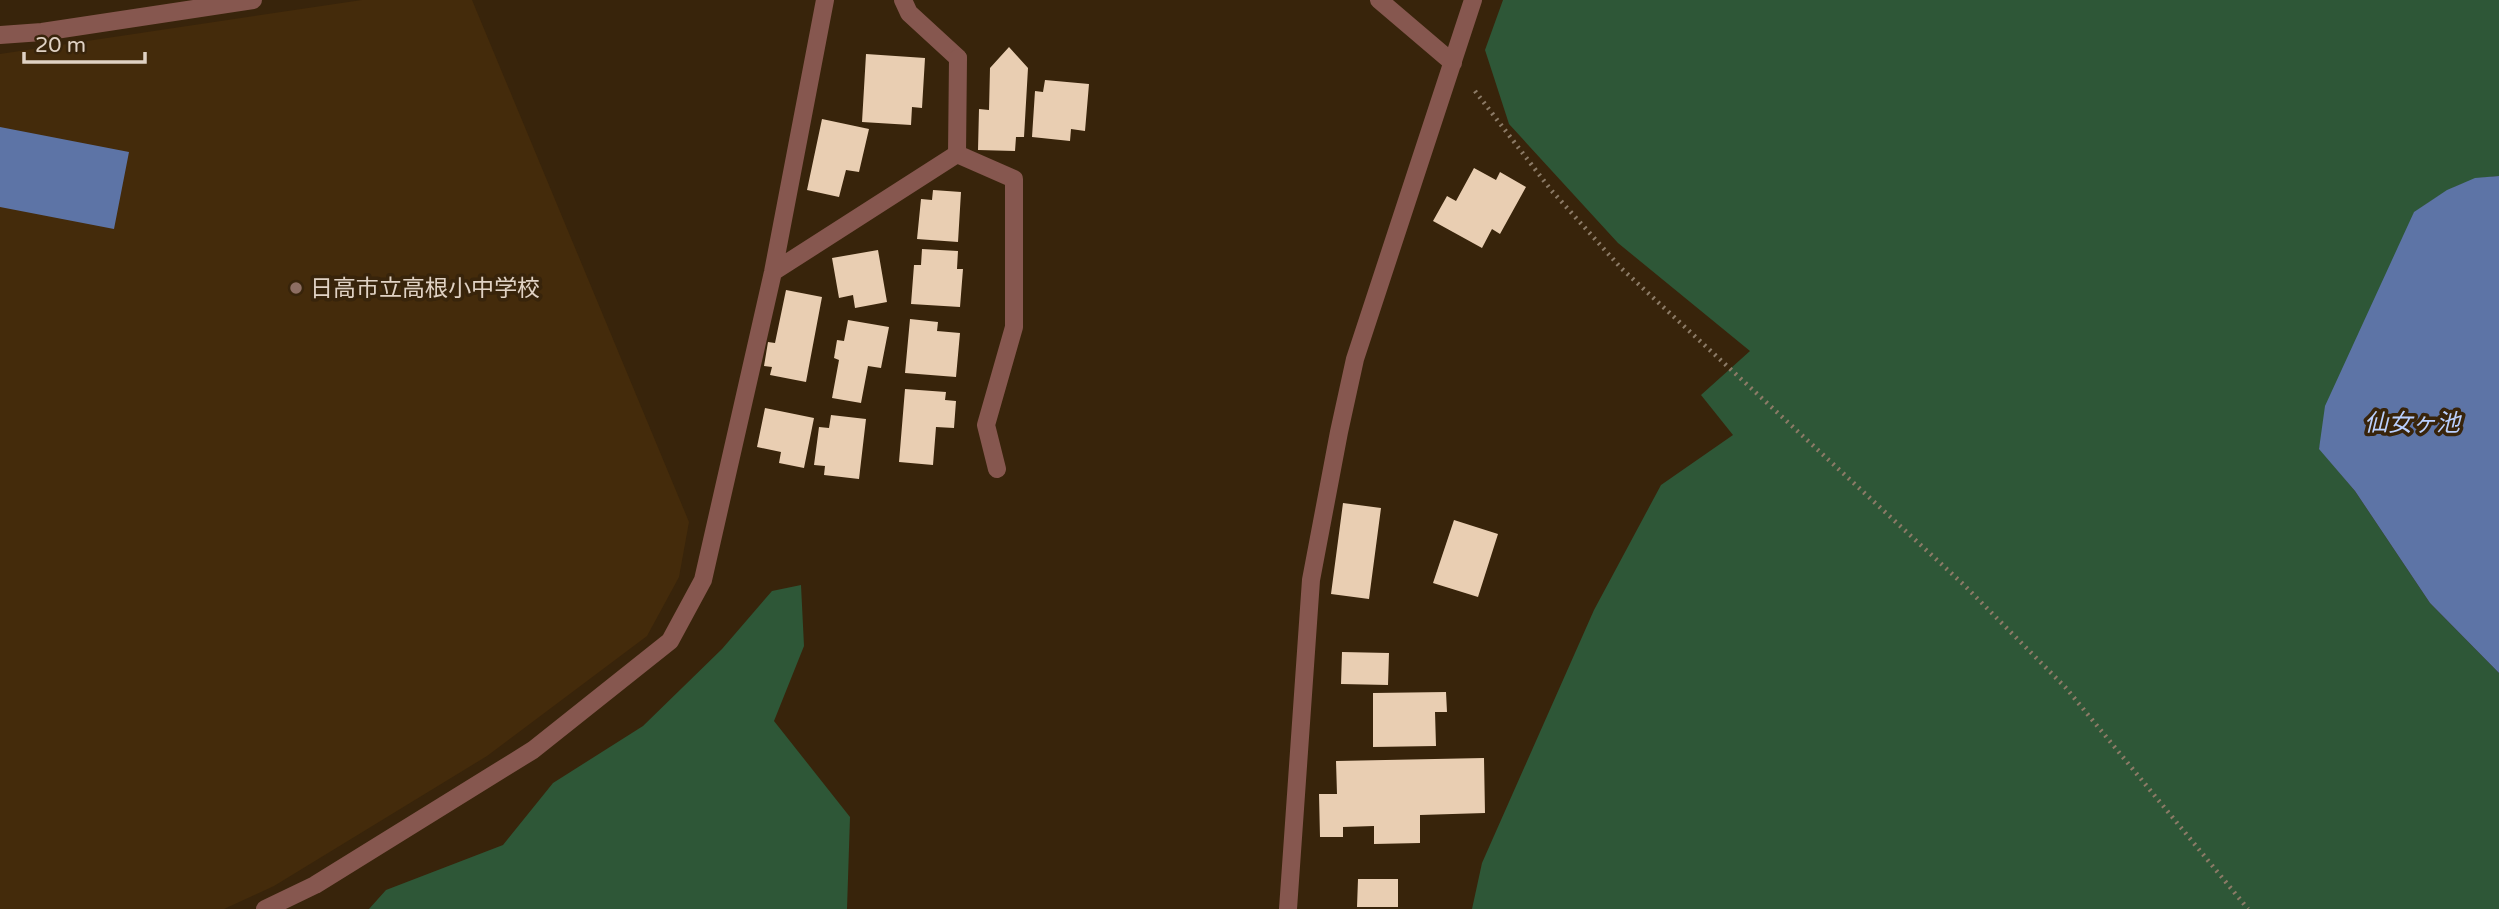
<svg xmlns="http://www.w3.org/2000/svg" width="2499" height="909" viewBox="0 0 2499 909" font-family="'Varela Round','Noto Sans JP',sans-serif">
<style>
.built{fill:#442b0b}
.green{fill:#2e5737}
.water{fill:#5d74a6}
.building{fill:#e9ceb2}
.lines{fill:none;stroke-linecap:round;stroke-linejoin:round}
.path{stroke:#8c7b67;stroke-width:4.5;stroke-dasharray:2 5;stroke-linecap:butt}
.service{stroke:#86574f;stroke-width:18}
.minor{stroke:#86574f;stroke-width:18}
.education-dot{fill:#8d6e63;stroke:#38240b;stroke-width:2.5}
.labels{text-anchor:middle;stroke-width:7;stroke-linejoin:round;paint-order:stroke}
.poi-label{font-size:23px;fill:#e0d2c4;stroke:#38240b;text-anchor:start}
.water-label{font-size:24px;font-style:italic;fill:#bad0fe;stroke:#38240b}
</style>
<rect width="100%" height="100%" fill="#38240b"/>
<path class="built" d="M362 0H472L689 522 679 577 647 636 487 756 274 886 224 909H0V54Z"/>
<path class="green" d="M1503 0H2499V176C2461 179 2444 192 2414 213L2319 448 2355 491 2430 603 2499 673V909H1472L1482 863 1594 610 1661 485 1733 435 1701 395 1750 351 1618 243 1509 124 1485 50Z
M801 585 804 646 774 721 850 817 847 909H369L386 890 503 845 553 783 643 726 722 649 772 591Z"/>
<path class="water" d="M0 127 129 152 114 229 0 207Z
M2499 176V673L2430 603 2355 491 2319 449 2325 406 2414 212 2447 190 2475 178Z"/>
<path class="building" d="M1009 47 1028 68 1024 137H1016L1015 151 978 150 979 109 989 110 990 68Z
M866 54 925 58 922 108 912 107 911 125 862 122Z
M1045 80 1089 84 1085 131 1071 129 1070 141 1032 137 1035 91 1043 92Z
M822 119 869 129 859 172 846 170 839 197 807 190Z
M1474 168 1496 180 1500 172 1526 187 1500 234 1492 229 1482 248 1433 221 1447 196 1456 201Z
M933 190 961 192 958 242 917 239 921 199 932 200Z
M922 249 958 251 957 269H963L960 307 911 304 914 265H921Z
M878 250 887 302 855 308 853 295 839 298 832 258Z
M786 290 822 297 806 382 770 375 772 367 764 366 768 342 775 343Z
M910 319 938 322 937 331 960 333 956 377 905 373Z
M848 320 889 327 881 368 868 366 861 403 832 398 839 360 834 358 837 340 844 341Z
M905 389 946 392 945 400 956 401 954 428 936 427 933 465 899 462Z
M765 408 814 418 804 468 779 463 781 452 757 447Z
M831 415 866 419 859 479 824 475 825 466 814 465 819 427 829 428Z
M1343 503 1381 508 1369 599 1331 594Z
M1454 520 1498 534 1478 597 1433 583Z
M1342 652 1389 653 1388 685 1341 684Z
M1446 692 1447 712H1435L1436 746 1373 747V693Z
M1484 758 1485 813 1420 815V843L1374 844V826L1343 827V837H1320L1319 794H1337L1336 761Z
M1358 879H1398V907H1357Z"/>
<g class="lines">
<path class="path" d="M1475 91 1551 190 1621 268 1964 585 2066 688 2248 909"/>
<path class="service" d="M903 0 909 13 958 58"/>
<path class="minor" d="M1379 0 1453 63
M0 35 42 32 253 0
M957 154 1014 179V327L986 425 997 469
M773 272 957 154 958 58
M265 909 315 885 533 750 670 641 703 580 773 272 825 0
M1288 909 1311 580 1339 432 1355 359 1473 0"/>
</g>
<circle class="education-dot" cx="296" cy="288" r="7"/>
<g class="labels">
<g class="poi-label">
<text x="310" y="296">日高市立高根小中学校</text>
</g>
<g class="water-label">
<text x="2412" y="431">仙女ヶ池</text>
</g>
</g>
<path d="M24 52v10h121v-10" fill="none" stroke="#e0d2c4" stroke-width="3.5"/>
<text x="35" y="52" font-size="21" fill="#e0d2c4" stroke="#38240b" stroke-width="5" paint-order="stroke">20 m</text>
</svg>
